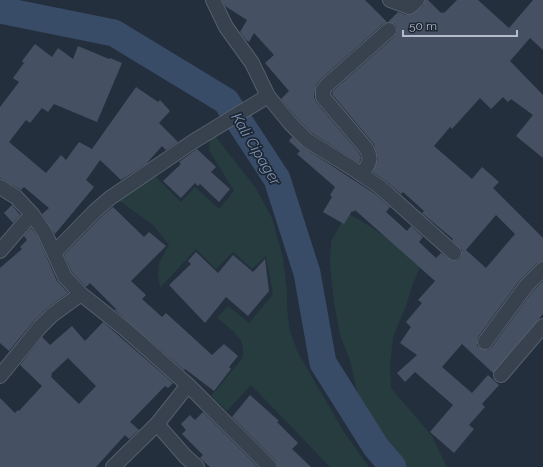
<svg xmlns="http://www.w3.org/2000/svg" width="543" height="467" viewBox="0 0 543 467" font-family="Raleway,sans-serif">
<style>
.green{fill:#263c3f}
.lines{fill:none;stroke-linecap:round;stroke-linejoin:round}
.river{stroke:#394c67;stroke-width:27}
.building{fill:#455162;fill-rule:evenodd}
.minor-casing{stroke:#565f6c;stroke-width:16}
.minor{stroke:#38414e;stroke-width:14}
.labels{text-anchor:middle;stroke-width:3.5;stroke-linejoin:round;paint-order:stroke}
.water-label{font-size:15px;font-style:italic;fill:#7c92b1;stroke:#1d2633}
</style>
<rect width="100%" height="100%" fill="#242f3e"/>
<path class="green" d="M210 137H216L255 187 272 218 283 258 287 292V307L289 327 293 340 298 353 326 401 344 432 369 467H330L251 385 227 411 211 396 241 360C250 340 230 329 217 318L228 306 249 323 273 294 266 256 252 269 233 252 216 269 196 249 160 288 158 274 159 263 169 245 153 225 117 199 154 175 181 202 195 187 219 209 234 191 209 150Z
M346 213 360 220 389 239 420 268 413 283 406 306 393 337 390 367 391 388 432 436 447 467H407L364 407 356 388 350 360 340 335 334 303 330 264 331 242Z"/>
<g class="lines">
<path class="river" d="M0 10 114 33 226 101 277 179 307 273 323 363 376 447 393 467"/>
</g>
<path class="building" d="M222 0H365L387 22 383 24 321 79 316 85 315 90 314 97 316 102 359 153 361 158 359 163 312 133 296 117 281 99 289 91 265 63 274 55 254 33 249 42 246 40 240 32 247 20 225 6Z
M425 0H428L441 13 442 12 444 13 457 0H478L509 28 533 0H543V50L530 38 510 61 543 95V158L516 136 533 115 511 99 508 102 503 97 491 109 480 98 452 129 450 127 434 146 472 179 482 167 499 182 493 188 543 238V261L537 263 519 281 478 337 477 341V346L484 350H488L492 347 532 292 543 281V314L493 373 462 344 442 367 472 393 488 375 499 385 482 404 485 407 469 425 474 429 454 453 430 432 453 405 415 372 405 382 397 373 417 355 400 343 411 327 406 322 422 303 418 300 435 281 355 210 354 212 352 211 344 224 323 212 332 197 330 195 335 187 297 154 300 151 289 141 292 137 303 147 375 194 390 207 386 212 407 231 411 226 423 237 419 242 436 258 441 253 452 261H456L460 259 462 254V250L452 240 453 239 422 213 424 211 403 192 401 194 386 181 373 172 378 159 374 144 332 94 333 91 395 36 397 32V28L395 24 388 22 398 12 406 15 413 14 423 6ZM496 215 515 234 486 268 466 250Z
M35 44 52 57 58 48 73 59 78 46 109 59 110 58 122 63 97 122 54 104 48 112 42 108 30 123 26 120 9 142 46 173 61 155 66 160 79 142 92 149 136 87 158 102 160 100 170 111 159 123 178 142 166 150 162 146 146 164 121 180 100 160 86 180 94 187 55 234 42 214 49 208 24 187 21 190 4 180 0 178V107L19 82 13 78 24 63 22 61Z
M197 149 216 167 211 172 230 189 219 202 200 184 198 186 195 183 181 198 163 181 181 164 179 162Z
M12 205 20 215 13 223 4 213Z
M113 207 144 237 149 232 166 246 131 281 146 295 142 299 162 317 166 313 212 355 224 344 238 356 229 367 231 369 214 391 185 369 184 370 115 310 116 309 90 283 86 287 72 272 64 255 101 217Z
M31 228 38 237 57 281 68 293 46 309 33 322 9 351 0 343V268L22 249 20 247 27 240 24 236Z
M196 252 218 273 233 255 253 272 265 259 269 291 248 316 226 297 205 323 169 285 191 264 188 261Z
M103 322 173 383 168 388 165 386 130 422 139 430 129 439 125 435 96 467H0V398L15 413 18 410 19 411 42 386 20 365 42 337 50 345 72 326 85 341ZM68 358 96 386 79 404 51 377 52 375 51 374Z
M250 395 279 421 277 422 298 443 292 449 311 467H278L276 461 232 417Z
M203 412 258 467H210L200 458 203 455 182 434 186 430 181 424 190 415 195 420Z"/>
<g class="lines">
<defs>
<path id="minor" d="M213 0 226 27 252 63 268 96 290 123 307 140 352 168 380 187 454 253
M390 0 409 7 412 5 417 0
M362 175C368 164 373 160 366 148L323 97V90L327 85 389 30
M0 187 16 197 32 214 45 233 65 277 81 294 125 329 188 385 270 467
M0 251 32 214
M54 253 95 211 110 198 194 141 268 96
M485 342 526 286 543 269
M501 375 543 326
M0 376 40 327 52 315 81 294
M157 424 185 456 197 467
M113 467 157 424 188 385"/>
</defs>
<use href="#minor" class="minor-casing"/>
<use href="#minor" class="minor"/>
</g>
<g class="labels">
<g class="water-label">
<text transform="translate(256 149) rotate(59)" y="5">Kali Cipager</text>
</g>
</g>
<path d="M403 30v6h114v-6" fill="none" stroke="#b4bcc9" stroke-width="2"/>
<text x="409" y="30" font-size="12" fill="#b4bcc9" stroke="#1d2633" stroke-width="3" paint-order="stroke">50 m</text>
</svg>
